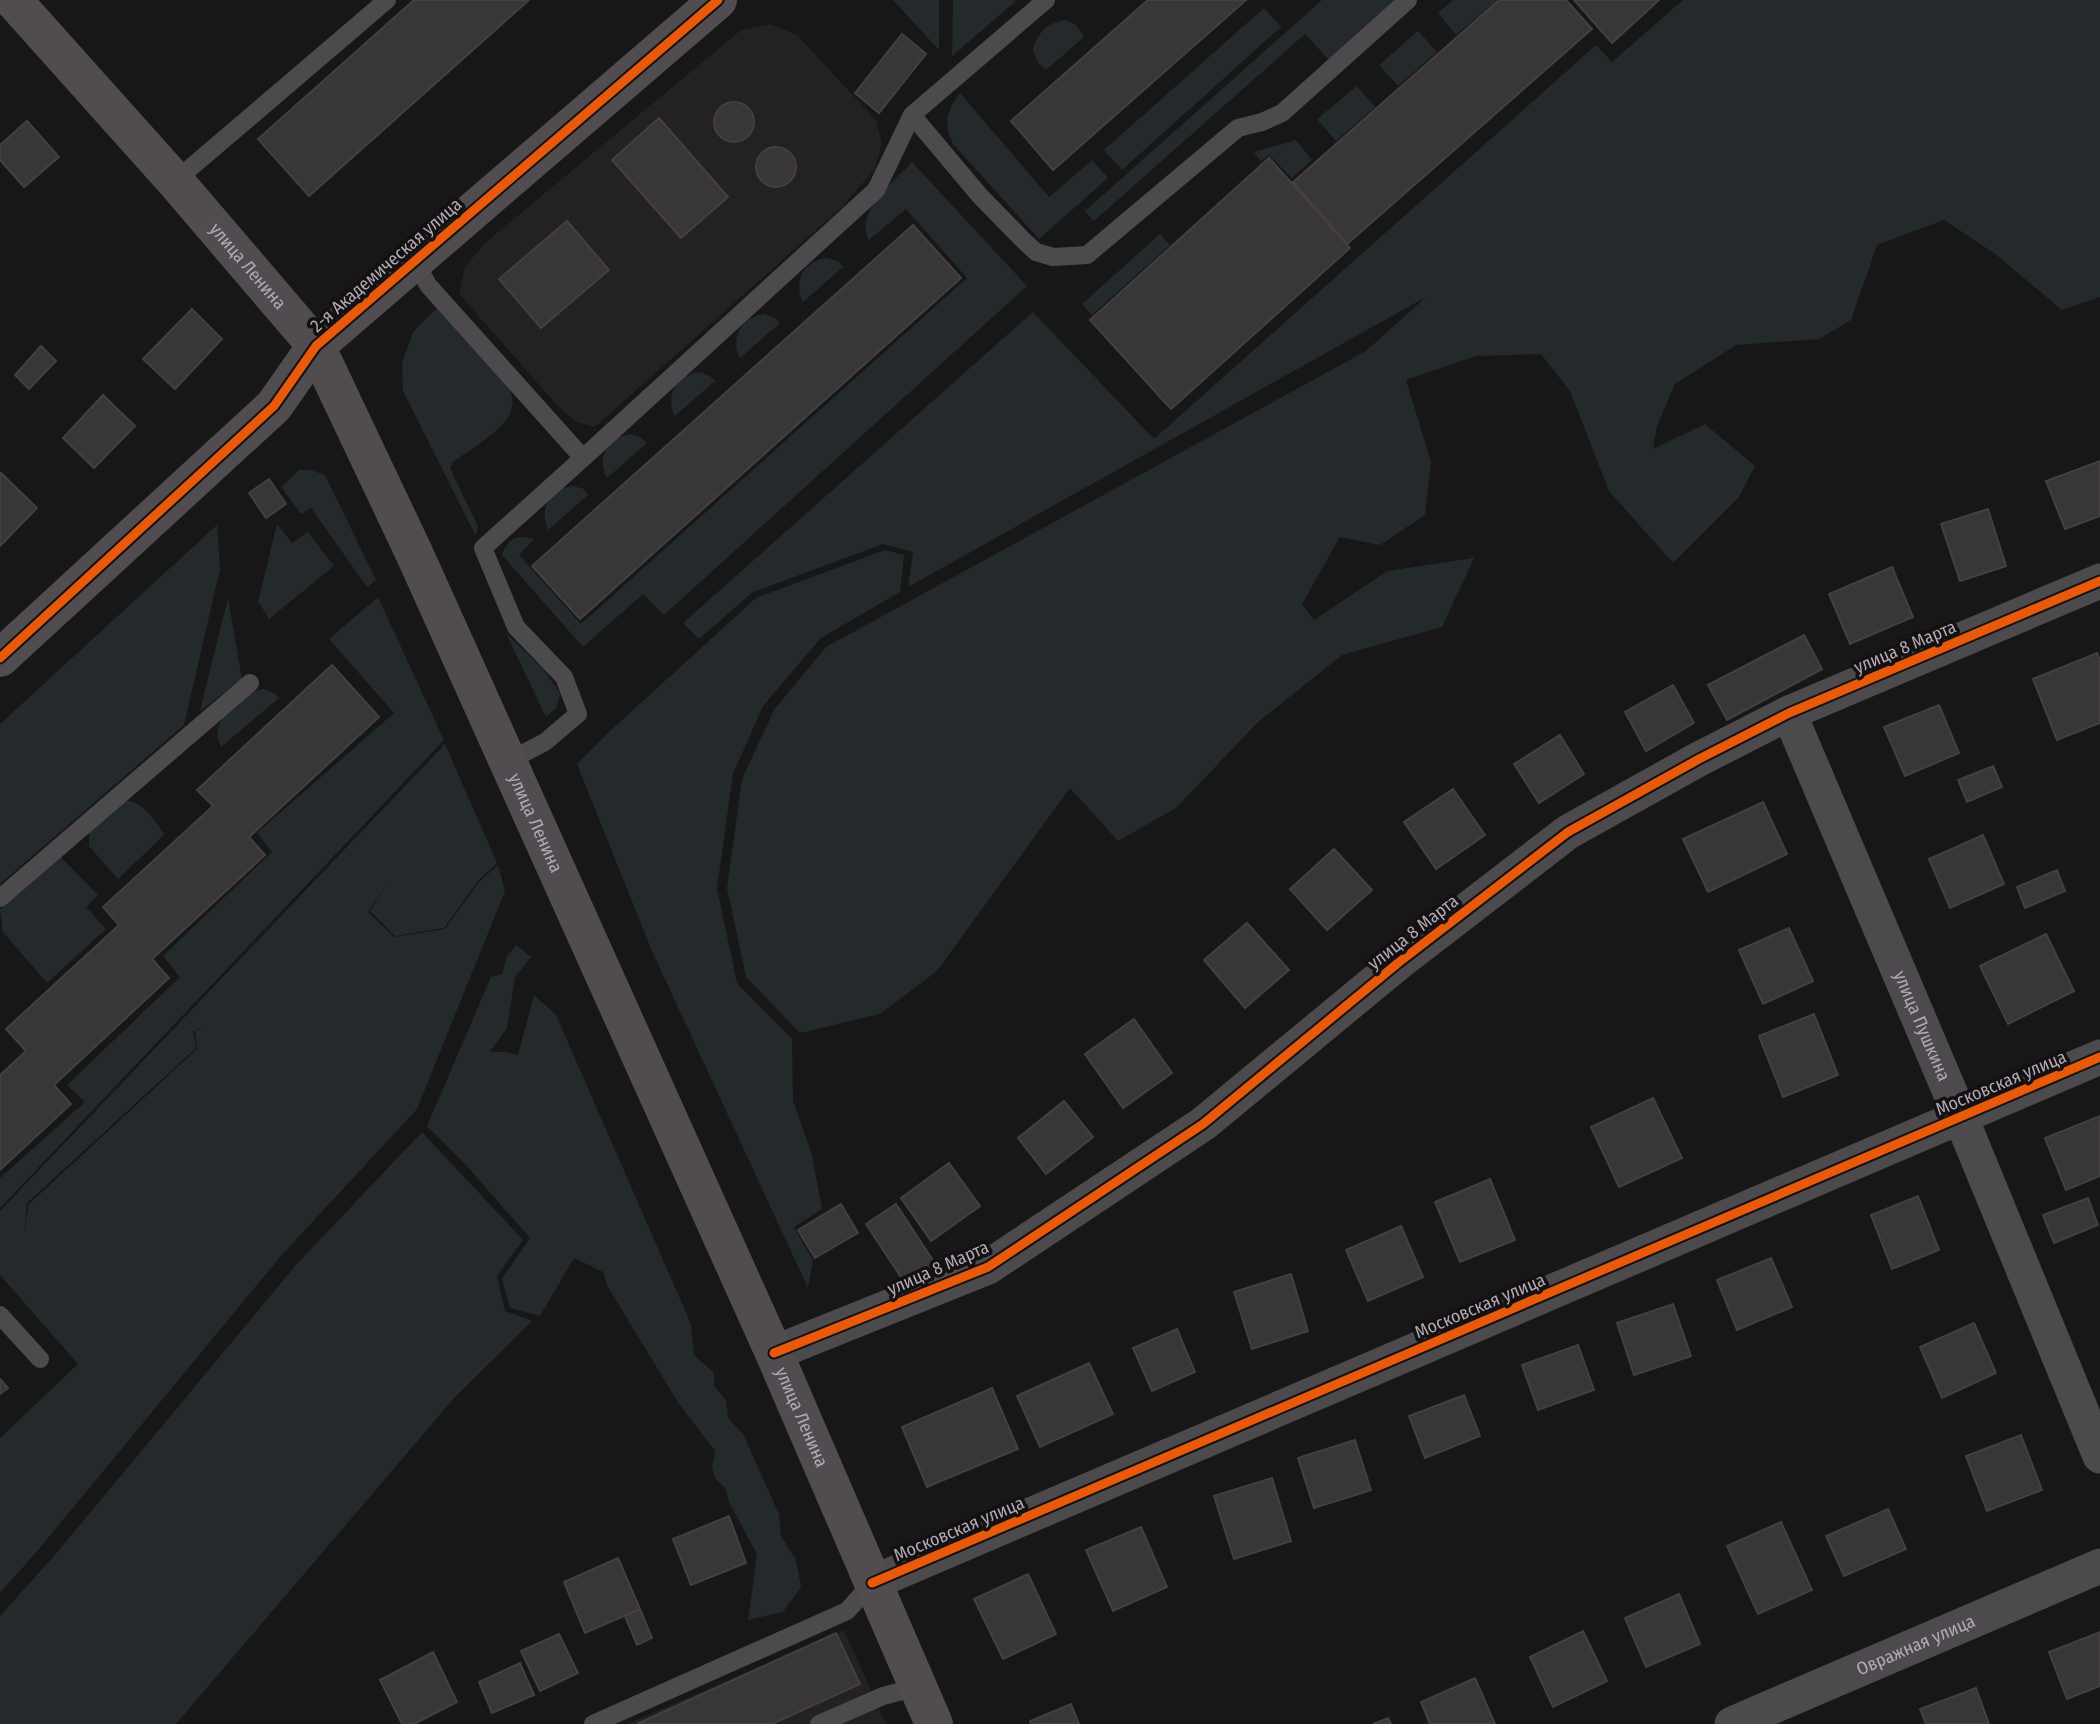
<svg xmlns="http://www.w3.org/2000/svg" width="2100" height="1724" viewBox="0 0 2100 1724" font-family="'Fira Sans Condensed',sans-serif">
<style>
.built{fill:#232122}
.green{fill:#24292c;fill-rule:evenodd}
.building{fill:#383637;stroke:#433f43;stroke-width:2}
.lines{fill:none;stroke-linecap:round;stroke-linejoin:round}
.lane{stroke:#4d4a4e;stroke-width:18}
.street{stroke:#4d4a4e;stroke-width:35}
.secondary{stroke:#504c50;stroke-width:38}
.cycleway-casing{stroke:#131112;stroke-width:13}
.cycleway{stroke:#e8590c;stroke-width:9}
.labels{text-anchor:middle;stroke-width:7;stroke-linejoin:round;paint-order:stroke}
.street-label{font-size:18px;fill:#b5a8b7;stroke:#131112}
</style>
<rect width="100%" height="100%" fill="#171717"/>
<path class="built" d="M771 24 797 35 876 120 882 143 875 169 842 207 595 427 576 422 556 404 459 294 465 267 485 243 741 30Z
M844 1630 886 1724H627Z"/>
<path class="green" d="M893 0H939V50Z
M953 0H1014L1015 2 952 56Z
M1322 0H1398L1329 60 1305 34 1094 221 1085 211Z
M1453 0H1495L1496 1 1456 35 1438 13Z
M1683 0H2100V297L2062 310 1994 253 1944 220 1877 245 1851 320 1819 339 1736 345 1675 384 1657 426 1653 449 1705 424 1755 466 1739 497 1673 563 1609 491 1570 391 1541 354 1476 356 1406 380 1431 462 1425 515 1380 545 1340 537 1302 604 1314 620 1387 571 1474 558 1442 627 1342 655 1258 722 1176 808 1118 841 1070 788 937 971 880 1014 800 1033 746 977 727 888 742 779 774 710 826 647 1366 351 1426 297 908 587 913 552 883 544 753 592 699 639 683 623 1033 312 1154 439 1596 45 1612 62Z
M1264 8 1281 27 1122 170 1104 150Z
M1065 20 1076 25 1084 37 1046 70 1038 63 1033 50C1038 32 1046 24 1065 20Z
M1418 31 1437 52 1398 86 1379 65Z
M1357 86 1375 107 1336 141 1317 119Z
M960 93 1049 197 1092 160 1108 178 1039 239 953 144C944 123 945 113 960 93Z
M1296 140 1312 160 1292 178 1269 155 1261 161 1254 152Z
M912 162 1027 286 664 615 643 594 583 647 502 555C508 538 517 534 534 539L519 555 581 624 967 278 906 209 869 240C853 212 895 181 912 162Z
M1160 234 1170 245 1092 315 1082 304Z
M827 258 838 261 843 267 803 302C792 281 806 259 827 258Z
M437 308 509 385C512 395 514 403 510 413 504 430 468 451 453 462L450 468 478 526 476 536 403 391 402 363 413 332Z
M764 314 775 318 780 323 740 358C729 338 743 316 764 314Z
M700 372 710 376 715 381 675 416C664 396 678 374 700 372Z
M631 434 642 438 647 443 607 478C595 458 610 436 631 434Z
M299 470H311L325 475 376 580 367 587 311 508 301 514 281 487Z
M573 486 584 489 588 495 548 530C538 509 551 488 573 486Z
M277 524 292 543 308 532 334 566 269 619 258 601Z
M217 525 220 569 184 725 0 884V724Z
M885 550 904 555 900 592 821 638 763 706 733 774 717 888 737 983 792 1039 793 1101 812 1155 822 1209 794 1227 813 1260 808 1288 652 951 577 764 610 731 756 598Z
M378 597 444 740 0 1208V1178L85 1102 67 1085 180 977 163 956 272 852 257 833 394 713 329 639Z
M228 598 242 679 200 711Z
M506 633 544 670 560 693 556 708 546 717Z
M263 689 274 693 279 698 221 747C207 722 240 691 263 689Z
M445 744 497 863 478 881 444 928 395 936 370 911 388 882 368 912 394 937 445 929 479 882 498 865 505 891 417 1109 280 1257 39 1549 0 1593V1438L78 1364 0 1275V1211ZM207 1026 195 1031 197 1049 29 1204 24 1231 27 1203 196 1048 193 1031Z
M121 800C143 800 152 818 165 834L118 879 89 846V832Z
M59 855 98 895 86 907 106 929 47 983 3 932 0 910 14 892Z
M516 945 531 957 515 977 507 1028 490 1052H505L518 1055 534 995 556 1015 691 1324 694 1355 714 1373V1386L726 1400 728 1418 743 1434 779 1514 781 1536 796 1560 801 1587 783 1612 748 1620 757 1554 729 1502 725 1488 715 1478 712 1467 715 1451 679 1404 608 1287 603 1272 574 1258 540 1316 510 1308 502 1279 530 1238 466 1165 427 1126 491 977 502 974 507 956Z
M422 1132 523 1240 497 1276 505 1311 532 1321 455 1397 176 1724H0V1616L54 1556 295 1266Z"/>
<path class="building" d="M414 0H529L309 196 258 139Z
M1148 0H1246L1053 170 1011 121Z
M1499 0H1566L1592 29 1347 244 1293 182Z
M1574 0H1659L1612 43Z
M902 34 926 54 879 113 855 93Z
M714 122a20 20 0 1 1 40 0a20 20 0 1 1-40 0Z
M659 118 728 197 681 238 612 160Z
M27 121 59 157 24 187 0 160V145Z
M756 167a20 20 0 1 1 40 0a20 20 0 1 1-40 0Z
M1269 158 1350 248 1171 409 1090 320Z
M567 221 609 270 541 328 499 279Z
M913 225 961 278 580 619 532 566Z
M192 309 222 339 175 389 143 359Z
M41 346 56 361 29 389 15 375Z
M103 395 135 426 94 468 63 438Z
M2100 461V516L2065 529 2046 481Z
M1 473 37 508 0 546V473Z
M269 479 286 504 266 518 249 493Z
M1988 509 2006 566 1960 581 1941 524Z
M1892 567 1913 617 1850 644 1829 594Z
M1804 635 1822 669 1727 720 1708 685Z
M2097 653 2100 660V723L2057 740 2033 679Z
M332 665 379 717 249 837 265 855 152 959 169 978 54 1085 71 1104 0 1170V1075L26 1051 6 1029 119 925 103 907 213 806 197 790Z
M1673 685 1694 723 1646 751 1625 712Z
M1939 705 1959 753 1905 776 1884 727Z
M1560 735 1584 774 1539 803 1514 764Z
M1993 766 2002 787 1967 802 1958 780Z
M1453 789 1485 835 1436 869 1404 822Z
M1763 802 1787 854 1708 892 1683 839Z
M1983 835 2004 884 1950 908 1929 859Z
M1334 849 1372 890 1327 930 1290 889Z
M2057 870 2065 891 2025 908 2017 887Z
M1247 923 1289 970 1245 1008 1204 960Z
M1789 928 1813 981 1763 1004 1739 950Z
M2046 934 2074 991 2008 1024 1980 966Z
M1814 1014 1838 1075 1783 1097 1759 1036Z
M1134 1019 1172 1073 1123 1108 1085 1054Z
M1653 1098 1682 1158 1619 1187 1591 1127Z
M1064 1101 1093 1137 1046 1174 1018 1138Z
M2100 1116V1176L2066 1190 2045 1138Z
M949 1163 980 1206 931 1241 901 1198Z
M1490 1179 1515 1240 1460 1262 1435 1202Z
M1918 1196 1939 1250 1892 1269 1871 1215Z
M2088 1198 2098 1225 2054 1243 2043 1215Z
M841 1204 858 1233 815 1258 798 1230Z
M896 1204 942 1274 912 1294 866 1224Z
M1401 1226 1423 1277 1368 1301 1346 1250Z
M1771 1258 1792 1307 1737 1330 1717 1280Z
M1291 1274 1308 1331 1252 1349 1234 1292Z
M1673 1304 1691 1356 1634 1375 1617 1323Z
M1974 1323 1996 1373 1942 1398 1920 1347Z
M1177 1329 1195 1372 1152 1391 1133 1348Z
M1578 1345 1594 1390 1538 1410 1522 1365Z
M1089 1363 1113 1414 1040 1447 1017 1396Z
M0 1379 8 1388 0 1394Z
M992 1388 1018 1449 927 1487 902 1427Z
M1464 1395 1480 1436 1425 1458 1409 1416Z
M2021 1435 2042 1490 1987 1511 1966 1456Z
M1355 1440 1371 1490 1314 1508 1298 1458Z
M1272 1478 1291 1541 1234 1559 1214 1496Z
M1888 1509 1906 1549 1844 1576 1826 1536Z
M729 1516 746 1563 691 1585 673 1539Z
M1781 1522 1812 1590 1758 1614 1727 1546Z
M1141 1527 1167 1587 1113 1611 1086 1550Z
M618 1558 640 1609 585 1633 564 1582Z
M1028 1574 1056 1634 1003 1659 974 1599Z
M1679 1594 1700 1644 1646 1667 1625 1618Z
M640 1609 652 1638 637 1645 625 1616Z
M1583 1631 1607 1681 1553 1707 1530 1657Z
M2100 1632V1686L2067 1699 2049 1652Z
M836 1633 860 1684 772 1724H637Z
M559 1634 578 1673 540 1691 521 1651Z
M433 1652 457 1702 414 1724H402L380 1680Z
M520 1663 534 1695 492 1713 479 1682Z
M1475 1678 1495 1724H1430L1421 1702Z
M1976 1688 1989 1724H1926L1920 1709Z
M1071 1704 1079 1724H1031L1030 1721Z
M1388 1718 1391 1724H1373Z"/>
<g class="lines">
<path class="lane" d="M912 115 980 196 1023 240 1036 252 1053 257 1087 255 1238 128 1262 122 1282 113 1408 0
M175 181 387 0
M415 261 428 285 583 458 876 190 912 115 1046 0
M507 762 545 742 578 714 564 677 516 627 483 548 583 458
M0 898 250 683
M0 1315 40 1359
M593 1724 847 1611 872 1583
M819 1724 883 1696 918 1687"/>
<g class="street">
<path id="s1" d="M1789 713 1961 1118 2100 1456"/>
<path d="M774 1353 988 1267 1203 1124 1398 963 1568 832 1699 759 1789 713 2100 581"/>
<path d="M872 1583 2100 1057"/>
<path id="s2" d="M1732 1724 2100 1566"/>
</g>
<g class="secondary">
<path id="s3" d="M13 0 175 181 316 346 415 555 774 1353 934 1724"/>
<path d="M0 658 274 406 316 346 718 0"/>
</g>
<defs>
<path id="cycleway" d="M0 658 274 406 316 346 718 0
M774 1353 988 1267 1203 1124 1398 963 1568 832 1699 759 1789 713 2100 581
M872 1583 2100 1057"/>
</defs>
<use href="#cycleway" class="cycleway-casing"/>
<use href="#cycleway" class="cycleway"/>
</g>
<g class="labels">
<g class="street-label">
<text transform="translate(386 265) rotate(-41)" y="6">2-я Академическая улица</text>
<text dy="6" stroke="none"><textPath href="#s3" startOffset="355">улица Ленина</textPath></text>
<text transform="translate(1905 647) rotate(-23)" y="6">улица 8 Марта</text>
<text dy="6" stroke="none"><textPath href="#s3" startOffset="985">улица Ленина</textPath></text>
<text transform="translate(1413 932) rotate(-38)" y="6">улица 8 Марта</text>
<text dy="6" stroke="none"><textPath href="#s1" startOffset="340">улица Пушкина</textPath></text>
<text transform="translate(2001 1083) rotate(-23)" y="6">Московская улица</text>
<text transform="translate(938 1268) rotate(-24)" y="6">улица 8 Марта</text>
<text transform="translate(1480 1306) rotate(-23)" y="6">Московская улица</text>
<text dy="6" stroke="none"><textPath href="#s3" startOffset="1636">улица Ленина</textPath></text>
<text transform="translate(959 1529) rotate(-23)" y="6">Московская улица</text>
<text dy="6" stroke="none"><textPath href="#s2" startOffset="200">Овражная улица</textPath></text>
</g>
</g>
</svg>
